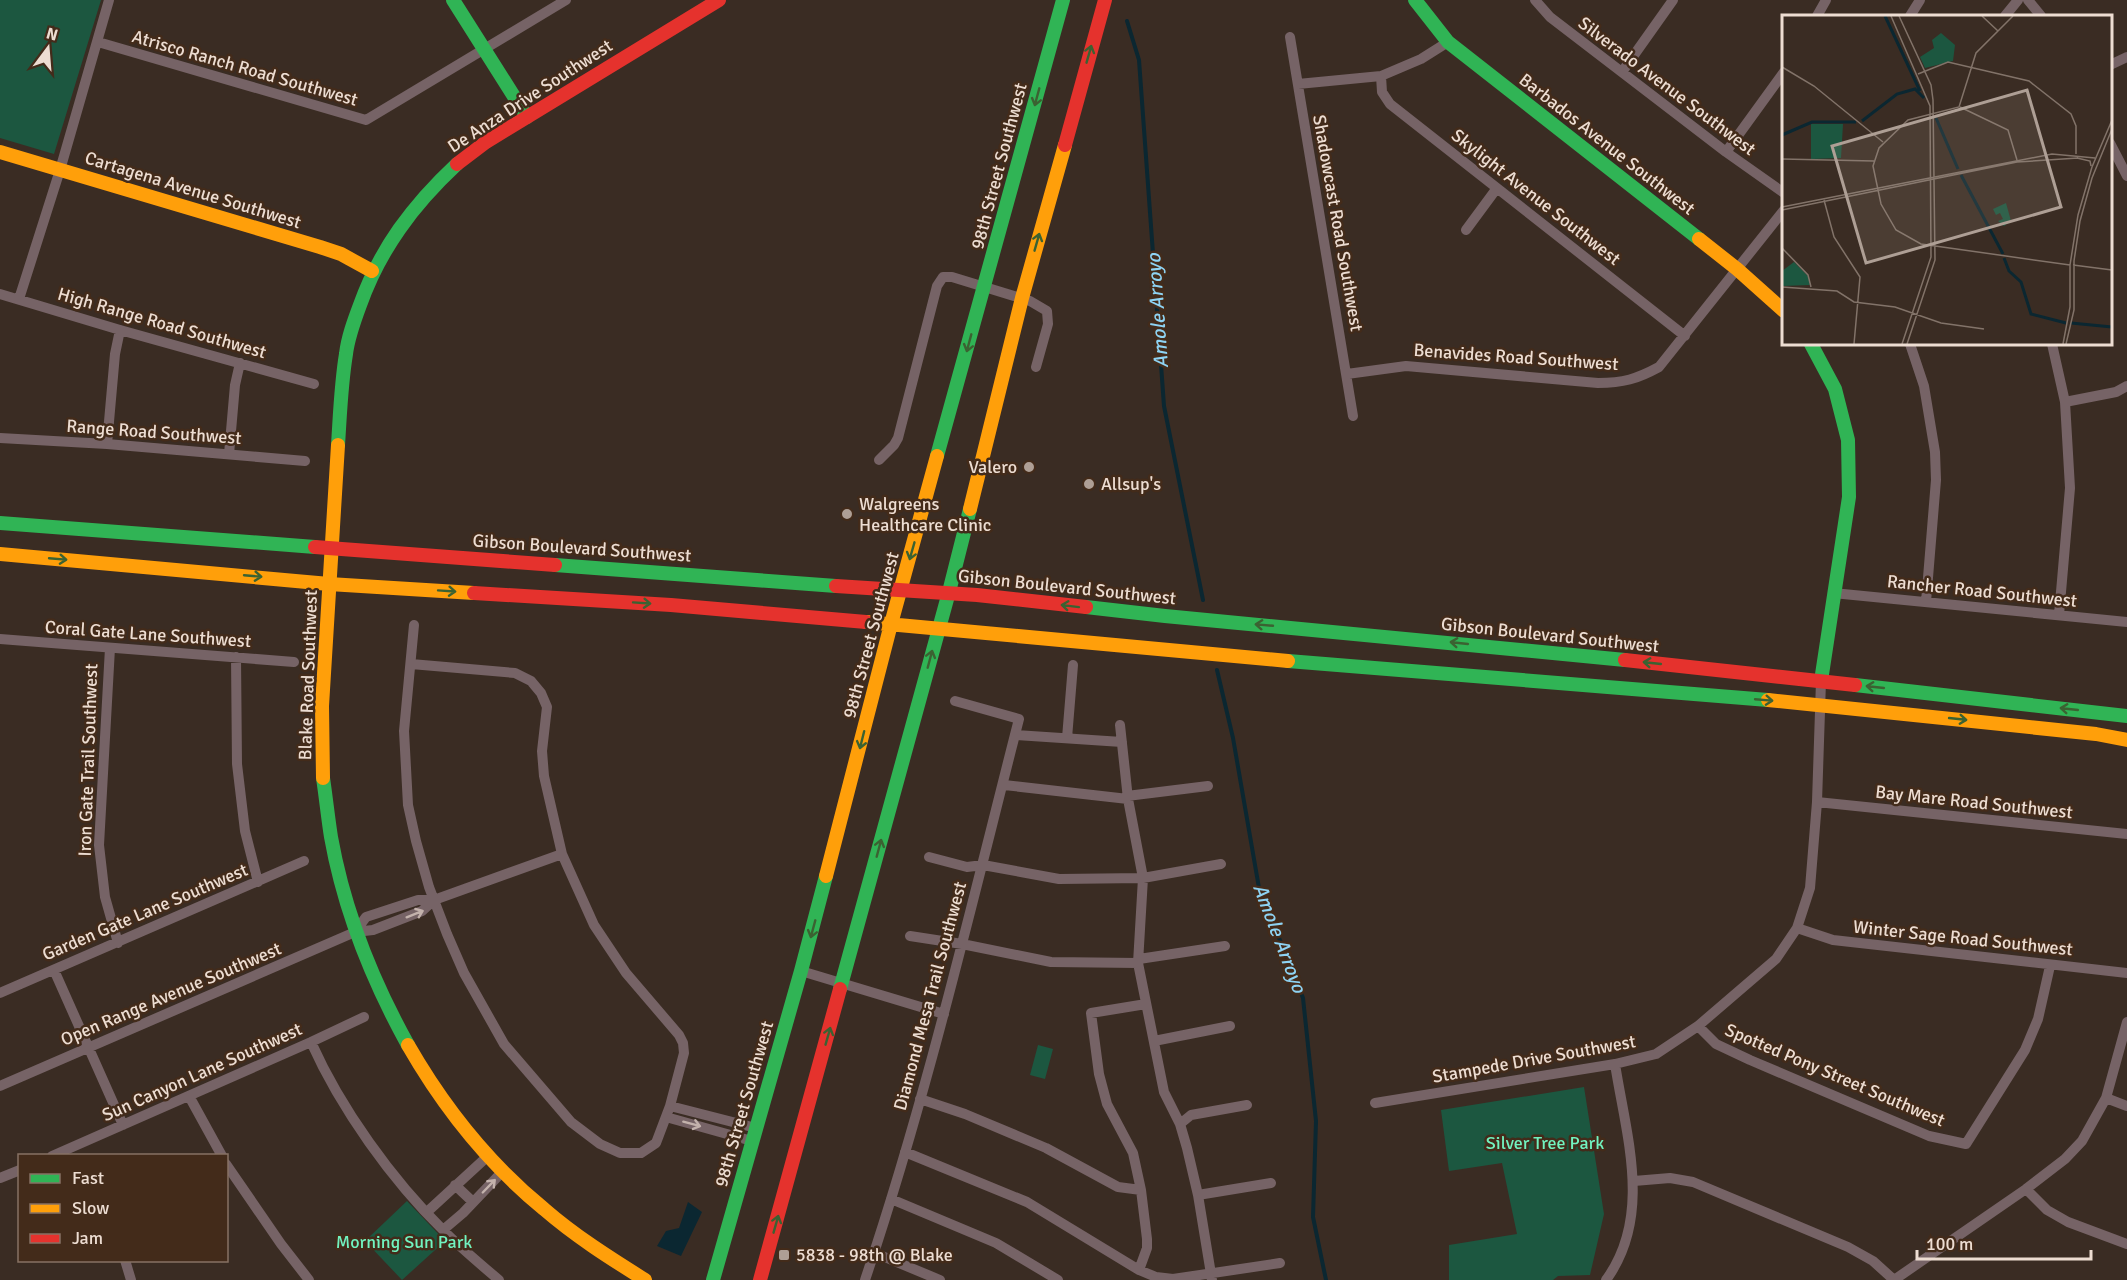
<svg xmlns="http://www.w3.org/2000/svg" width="2127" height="1280" viewBox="0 0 2127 1280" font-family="Signika,sans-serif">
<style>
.green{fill:#1c5740}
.water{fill:#0b2731}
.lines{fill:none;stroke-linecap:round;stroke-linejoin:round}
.stream{stroke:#0b2731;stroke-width:4}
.street{stroke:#766366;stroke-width:10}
.fast{stroke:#30b455;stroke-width:14}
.slow{stroke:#ff9f0a;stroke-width:14}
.jam{stroke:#e5322d;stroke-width:14}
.oneway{stroke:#3b6232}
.oneway2{stroke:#c3b2ac}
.poi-dot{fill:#ae9f95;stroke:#432b1a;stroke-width:2}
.labels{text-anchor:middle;stroke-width:5;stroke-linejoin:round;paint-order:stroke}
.street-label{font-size:18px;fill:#edddd2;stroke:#432b1a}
.poi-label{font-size:18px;fill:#edddd2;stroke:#432b1a;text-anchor:start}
.park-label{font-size:18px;fill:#71f3c0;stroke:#432b1a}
.water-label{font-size:20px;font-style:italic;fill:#8ed3f3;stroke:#432b1a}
.inset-river{fill:none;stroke:#0b2731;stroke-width:3}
.inset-road{fill:none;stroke:#827369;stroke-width:1.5}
.view{fill:#ae9f95;fill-opacity:0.15;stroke:#ae9f95;stroke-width:3}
.inset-edge{fill:none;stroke:#edddd2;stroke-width:3}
</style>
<rect width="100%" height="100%" fill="#3a2c23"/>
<path class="green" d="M0 0H101L54 154 0 138Z
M1038 1045 1053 1049 1045 1079 1030 1075Z
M1584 1087 1604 1214 1590 1275 1558 1276 1553 1280H1449V1245L1517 1234 1502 1163 1449 1171 1441 1110Z
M407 1201 445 1241 402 1280 365 1241Z"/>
<path class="water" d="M688 1202 702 1212 681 1256 657 1246 666 1231 679 1228Z"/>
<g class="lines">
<path class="stream" d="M1127 21 1139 60 1164 406 1203 600
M1217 670 1233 738 1259 888 1303 998 1316 1121 1313 1217 1326 1280"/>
<path class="street" d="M1535 0 1550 17 1726 152 1784 193
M2028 0 2041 16
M1817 16 1826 0
M1910 16 1920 0
M2005 16 2018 0
M1290 37 1353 416
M98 42 366 120 566 0
M2110 65 2127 57
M1622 72 1673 0
M1381 76 1382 92 1390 104 1685 336
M1298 84 1381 76 1421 59 1448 42
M2110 143 2127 176
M1726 152 1784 72
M1466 230 1497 188
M0 294 120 330 314 384
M19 299 60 170 109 0
M1910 344 1924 386 1935 452 1936 480 1926 602
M2052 344 2065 402 2070 488 2059 615
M1347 374 1406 366 1598 383C1623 383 1637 379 1659 367L1784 210
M2065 402 2116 392 2127 386
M0 438 107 444 305 461
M107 444 115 354 120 330
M229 454 235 385 240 363
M879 460 894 445 898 438 937 286 943 277H952L1030 301 1047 311 1048 324 1036 367
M1833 593 2127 622
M0 639 294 662
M110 648 99 845 105 897 118 943
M236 657 237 764 245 831 258 882
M411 664 515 673 531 681 541 693 547 707 542 751 544 776 562 854 594 925 626 973 679 1035 683 1043 684 1053 670 1106 656 1143 641 1153H620L600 1144 571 1122 504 1044 464 973 447 934 429 887 416 841 408 805 404 731 414 625
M1120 725 1128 799 1143 878 1138 963 1164 1092 1180 1124 1187 1148 1198 1195 1212 1280
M1015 735 1122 742
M1067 738 1073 665
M1004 785 1128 799
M1127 796 1208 786
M1817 802 2127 834
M929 857 967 867 983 865 1059 879 1143 878 1221 864
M1797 928 1833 940 2127 973
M355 932 366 917 418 900H434L562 854
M910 936 962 944 1051 962 1138 963
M1139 959 1225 946
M54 970 123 1125
M801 971 944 1014
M0 993 304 861
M1698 1026 1716 1044 1750 1060 1929 1136 1966 1144 2025 1050 2038 1019 2050 966
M1154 1041 1230 1026
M311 1042C341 1109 392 1180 444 1231 461 1248 480 1264 499 1280
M0 1086 355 932 373 930 422 911 434 900
M189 1096 222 1156
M2106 1098 2127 1106
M920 1099 965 1114 1046 1148 1118 1187 1141 1190
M1375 1103 1615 1064 1656 1054 1698 1026 1776 959 1797 928 1810 888 1817 802 1821 681
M670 1106 756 1128
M666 1117 752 1141
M1180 1124 1191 1115 1247 1105
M905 1152 1027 1202 1139 1270 1156 1277 1173 1279 1280 1263
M52 1156 311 1042 364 1017
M226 1164 281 1244 309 1280
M0 1178 20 1170
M1634 1181 1670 1178 1693 1182 1848 1247 1873 1261 1894 1280
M455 1185 473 1202
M2026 1189 2047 1210 2068 1222 2127 1244
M1198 1195 1271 1183
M891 1199 996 1243 1058 1280
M427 1212 489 1155
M443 1230 463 1213 503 1171
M875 1253 940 1280
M125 1260 131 1280
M1139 1270 1147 1248V1239L1141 1190 1133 1153 1107 1104 1099 1074 1091 1013 1146 1004
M865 1280C927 1096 971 906 1019 719L955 701
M1606 1280C1653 1216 1626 1135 1615 1064
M1894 1280 2026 1189 2065 1159 2082 1141 2106 1098 2127 1022"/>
<path class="fast" d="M453 0 527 117
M1415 0 1448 42 1699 239
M1811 344 1835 389 1848 440 1849 497 1821 681
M338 445C340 415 341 384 346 354 348 337 354 321 360 305 380 249 413 205 457 164
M937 456 1063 0
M0 523 315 547
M555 565 836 586
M1086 607 1165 616 1625 660
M1288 661 1768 700
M1855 685 2127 716
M323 778C326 798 328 818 331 837 344 910 372 980 408 1045
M840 989 949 592 970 509
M713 1280 801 971 826 876"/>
<path class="slow" d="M0 152 320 247 341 254 372 271
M1699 239 1737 269 1784 311
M970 509 1022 298 1065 145
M0 554 329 584 474 593
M866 622 1288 661
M1768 700 2096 734 2127 740
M323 778 322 706 338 445
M826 876 891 624 937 456
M408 1045C443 1106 489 1164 544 1209 575 1236 610 1258 645 1280"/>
<path class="jam" d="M1065 145 1105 0
M457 164 486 142 719 0
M315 547 555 565
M836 586 977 595 1086 607
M474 593 671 605 866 622
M1625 660 1855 685
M760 1280 840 989"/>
</g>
<defs><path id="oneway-shaft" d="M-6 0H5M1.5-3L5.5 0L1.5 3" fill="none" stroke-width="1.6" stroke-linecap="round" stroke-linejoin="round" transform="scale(1.5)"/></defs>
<g class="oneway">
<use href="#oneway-shaft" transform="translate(1089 54) rotate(-74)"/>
<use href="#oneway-shaft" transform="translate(1037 97) rotate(105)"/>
<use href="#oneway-shaft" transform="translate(1037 242) rotate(-74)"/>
<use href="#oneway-shaft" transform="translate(969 343) rotate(105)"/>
<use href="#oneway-shaft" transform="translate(912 551) rotate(106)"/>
<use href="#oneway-shaft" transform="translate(58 559) rotate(5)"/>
<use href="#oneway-shaft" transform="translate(253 576) rotate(5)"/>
<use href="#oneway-shaft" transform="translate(447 591) rotate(4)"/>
<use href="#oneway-shaft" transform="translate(642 603) rotate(4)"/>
<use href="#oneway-shaft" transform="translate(1070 606) rotate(-173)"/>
<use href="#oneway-shaft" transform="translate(1264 625) rotate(-175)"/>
<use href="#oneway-shaft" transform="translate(1459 643) rotate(-174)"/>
<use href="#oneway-shaft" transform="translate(930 659) rotate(-75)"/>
<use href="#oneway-shaft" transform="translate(1652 663) rotate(-174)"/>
<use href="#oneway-shaft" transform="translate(1875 687) rotate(-174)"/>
<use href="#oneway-shaft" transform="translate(1764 700) rotate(5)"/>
<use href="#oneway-shaft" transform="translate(2069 709) rotate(-174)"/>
<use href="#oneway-shaft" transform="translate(1958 719) rotate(6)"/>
<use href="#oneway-shaft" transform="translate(862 740) rotate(104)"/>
<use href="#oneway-shaft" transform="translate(879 848) rotate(-75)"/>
<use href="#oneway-shaft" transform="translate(813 929) rotate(105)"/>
<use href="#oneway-shaft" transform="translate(828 1036) rotate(-74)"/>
<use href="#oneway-shaft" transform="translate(776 1224) rotate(-74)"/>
</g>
<g class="oneway2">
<use href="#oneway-shaft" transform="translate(415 914) rotate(-22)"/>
<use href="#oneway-shaft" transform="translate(692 1124) rotate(15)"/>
<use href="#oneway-shaft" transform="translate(489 1186) rotate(-46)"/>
</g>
<g class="poi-dot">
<circle cx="1029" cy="467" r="6"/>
<circle cx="1089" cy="484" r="6"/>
<circle cx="847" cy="514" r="6"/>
<rect x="778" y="1249" width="12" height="12" rx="3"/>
</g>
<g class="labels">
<g class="street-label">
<text transform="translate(245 68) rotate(16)" y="6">Atrisco Ranch Road Southwest</text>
<text transform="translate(1667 86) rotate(37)" y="6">Silverado Avenue Southwest</text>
<text transform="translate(530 96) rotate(-33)" y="6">De Anza Drive Southwest</text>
<text transform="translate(1607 144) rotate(38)" y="6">Barbados Avenue Southwest</text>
<text transform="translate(999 166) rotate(-75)" y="6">98th Street Southwest</text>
<text transform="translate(193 190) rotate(17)" y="6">Cartagena Avenue Southwest</text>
<text transform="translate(1536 197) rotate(38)" y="6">Skylight Avenue Southwest</text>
<text transform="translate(1338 223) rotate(80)" y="6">Shadowcast Road Southwest</text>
<text transform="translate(162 323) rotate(16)" y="6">High Range Road Southwest</text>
<text transform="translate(1516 357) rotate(4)" y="6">Benavides Road Southwest</text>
<text transform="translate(154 432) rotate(4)" y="6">Range Road Southwest</text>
<text transform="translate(582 548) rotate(4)" y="6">Gibson Boulevard Southwest</text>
<text transform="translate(1067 587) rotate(6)" y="6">Gibson Boulevard Southwest</text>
<text transform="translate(1982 591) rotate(6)" y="6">Rancher Road Southwest</text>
<text transform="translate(148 634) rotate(4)" y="6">Coral Gate Lane Southwest</text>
<text transform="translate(871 635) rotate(-75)" y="6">98th Street Southwest</text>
<text transform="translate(1550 635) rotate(6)" y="6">Gibson Boulevard Southwest</text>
<text transform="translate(308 675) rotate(-88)" y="6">Blake Road Southwest</text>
<text transform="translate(88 760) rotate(-88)" y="6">Iron Gate Trail Southwest</text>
<text transform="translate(1974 802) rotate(6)" y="6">Bay Mare Road Southwest</text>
<text transform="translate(145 912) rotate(-23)" y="6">Garden Gate Lane Southwest</text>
<text transform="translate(1963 938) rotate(6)" y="6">Winter Sage Road Southwest</text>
<text transform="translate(171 994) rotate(-23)" y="6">Open Range Avenue Southwest</text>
<text transform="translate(930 996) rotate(-75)" y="6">Diamond Mesa Trail Southwest</text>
<text transform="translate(1534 1059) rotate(-10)" y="6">Stampede Drive Southwest</text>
<text transform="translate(202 1072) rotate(-24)" y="6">Sun Canyon Lane Southwest</text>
<text transform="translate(1835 1075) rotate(23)" y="6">Spotted Pony Street Southwest</text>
<text transform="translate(744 1104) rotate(-74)" y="6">98th Street Southwest</text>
</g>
<g class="poi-label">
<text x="1017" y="473" text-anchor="end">Valero</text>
<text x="1101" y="490">Allsup's</text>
<text x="859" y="510">Walgreens<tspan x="859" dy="21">Healthcare Clinic</tspan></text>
<text x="796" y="1261">5838 - 98th @ Blake</text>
</g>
<g class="park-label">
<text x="1545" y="1149">Silver Tree Park</text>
<text x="404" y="1248">Morning Sun Park</text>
</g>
<g class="water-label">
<text transform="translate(1157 311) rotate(-94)" y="7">Amole Arroyo</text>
<text transform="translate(1280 938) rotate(69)" y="7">Amole Arroyo</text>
</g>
</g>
<g transform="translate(1782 15)">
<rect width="330" height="330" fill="#3a2c23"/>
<path d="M159 18 173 30 171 46 143 53 138 42 152 33 150 25ZM29 109H61L59 143 29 144ZM224 188 229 206 222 211 216 206 221 204 218 198 214 200 211 194ZM12 247 26 261 28 270 0 271V256Z" fill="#1c5740"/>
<path class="inset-river" d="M103 1 138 76M154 103 176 154M80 106 115 79 133 74 142 83M0 120 30 107H74M179 160 221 239M222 243 227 256 239 267 249 299 284 308M289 308 330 312"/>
<path class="inset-road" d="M109 1 148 91 149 242 120 329M117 1 149 70 151 85 153 245 125 329M200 1 216 16M231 1 194 38 177 92 126 105 97 133 91 151 99 189 114 215 139 229 288 250M0 52 32 71 101 127M136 59 166 47 247 66 289 99 294 111V139M178 92 226 115 235 145M295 143 308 146 309 151M0 144 92 146M42 185 52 222 78 262 72 329M0 192 270 139 313 143M0 195 235 147 296 143M0 233 26 260 29 272M291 250 330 255M0 272 55 276 72 287 113 292 159 308 202 314M281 329 288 292V250L296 200 310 152 330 105M284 329 292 295V246L298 206 310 163 330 114"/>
<path class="view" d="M245 75 279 192 84 248 50 131Z"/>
<rect width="330" height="330" class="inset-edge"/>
</g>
<rect x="18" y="1154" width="210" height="108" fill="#432b1a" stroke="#877264" stroke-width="1.5"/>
<rect x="30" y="1174" width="30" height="9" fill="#30b455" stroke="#877264" stroke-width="1.5"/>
<text x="72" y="1184" font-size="18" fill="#edddd2">Fast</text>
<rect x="30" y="1204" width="30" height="9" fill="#ff9f0a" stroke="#877264" stroke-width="1.5"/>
<text x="72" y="1214" font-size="18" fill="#edddd2">Slow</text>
<rect x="30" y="1234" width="30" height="9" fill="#e5322d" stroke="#877264" stroke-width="1.5"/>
<text x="72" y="1244" font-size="18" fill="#edddd2">Jam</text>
<g transform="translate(48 48) rotate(16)" stroke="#432b1a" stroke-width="4.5" paint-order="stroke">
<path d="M0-4.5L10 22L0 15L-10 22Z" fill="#edddd2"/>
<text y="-9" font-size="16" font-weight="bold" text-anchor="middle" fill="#edddd2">N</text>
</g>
<path d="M1917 1250v9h174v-9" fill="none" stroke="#edddd2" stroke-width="3"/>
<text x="1926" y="1250" font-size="18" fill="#edddd2" stroke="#432b1a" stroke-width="4.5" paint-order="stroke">100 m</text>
</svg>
